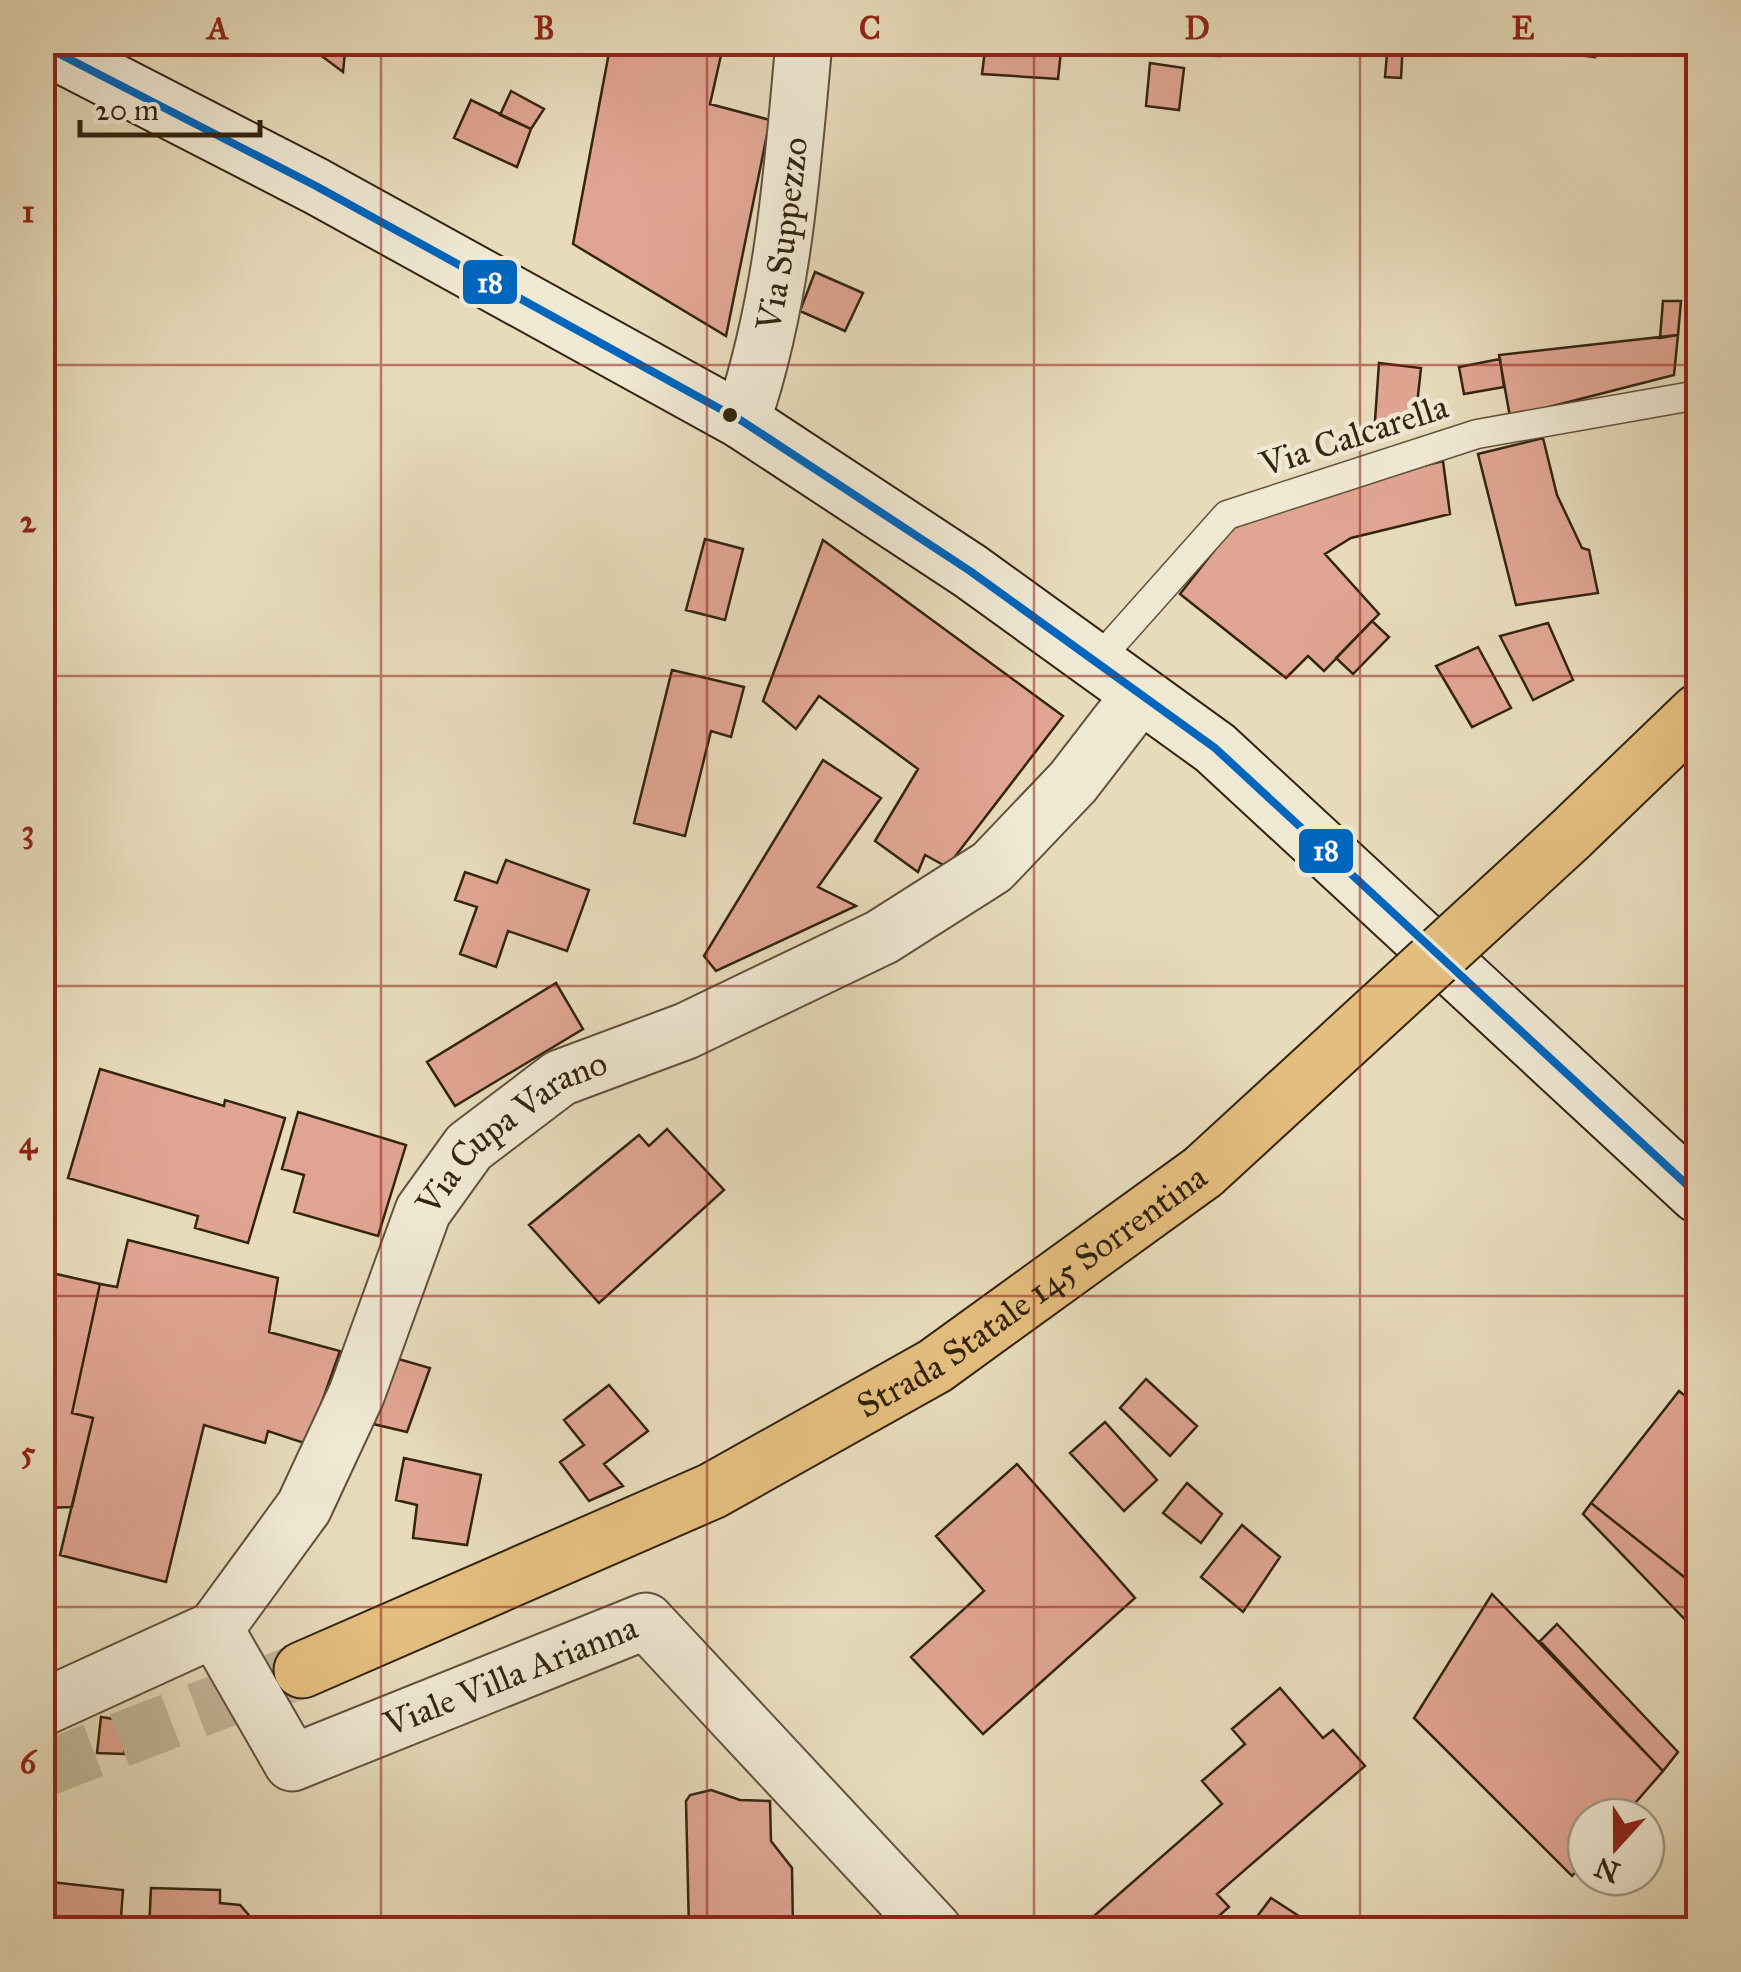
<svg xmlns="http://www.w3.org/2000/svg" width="1741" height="1972" viewBox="0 0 1741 1972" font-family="'IM FELL Great Primer',serif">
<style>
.building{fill:#e0a592;stroke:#332410;stroke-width:2.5}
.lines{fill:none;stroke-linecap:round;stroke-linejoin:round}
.trunk-tunnel{stroke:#c3b699;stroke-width:55;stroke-dasharray:55 28;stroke-linecap:butt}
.service-casing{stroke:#60523b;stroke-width:31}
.minor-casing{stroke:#60523b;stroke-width:59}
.secondary-casing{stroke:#332410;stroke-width:59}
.trunk-casing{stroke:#332410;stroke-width:59}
.service{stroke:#efe8d3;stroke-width:28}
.minor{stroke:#efe8d3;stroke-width:55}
.secondary{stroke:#efe8d3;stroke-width:55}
.trunk{stroke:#e4be7e;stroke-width:55}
.trunk-bridge-casing{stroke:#332410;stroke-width:59;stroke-linecap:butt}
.trunk-bridge{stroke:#e4be7e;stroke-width:55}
.bus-1-casing{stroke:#efe8d3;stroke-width:15}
.bus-1{stroke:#0065bd;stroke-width:8}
.grid{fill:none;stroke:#8f2418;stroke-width:2.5;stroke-opacity:0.55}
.bus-dot{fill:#332410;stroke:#efe8d3;stroke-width:4}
.labels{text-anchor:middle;stroke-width:9;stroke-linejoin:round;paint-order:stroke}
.street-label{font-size:35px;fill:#332410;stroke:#efe8d3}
.line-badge{stroke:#efe8d3;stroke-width:4}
.badge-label{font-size:28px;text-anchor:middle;font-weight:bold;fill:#fff}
.neatline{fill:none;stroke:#8f2418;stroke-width:4}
.grid-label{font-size:32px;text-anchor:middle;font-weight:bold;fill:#8f2418}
</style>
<rect width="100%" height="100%" fill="#e7dbbb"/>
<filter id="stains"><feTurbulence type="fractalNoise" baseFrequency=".002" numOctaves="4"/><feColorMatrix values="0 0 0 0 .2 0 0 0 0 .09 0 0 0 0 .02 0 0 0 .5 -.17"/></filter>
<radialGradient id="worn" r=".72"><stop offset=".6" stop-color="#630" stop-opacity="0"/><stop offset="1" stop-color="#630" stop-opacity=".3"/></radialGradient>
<path class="building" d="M303 42H346L343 72Z
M611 42H724L710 104 770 120 726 336 573 244Z
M986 42H1062L1058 79 982 74Z
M1186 42H1221L1220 56 1185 55Z
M1388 42H1403L1401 78 1385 77Z
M1478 42H1597L1595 57Z
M1150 63 1184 68 1179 110 1146 106Z
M511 91 544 109 531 129 500 115Z
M471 100 531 129 517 167 454 138Z
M815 272 863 293 845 331 800 311Z
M1663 301H1681L1678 335 1660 338Z
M1678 335 1674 375 1510 417 1499 355Z
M1500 359 1504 387 1464 394 1459 367Z
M1379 363 1421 368 1415 423 1374 435Z
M1543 438 1557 495 1582 548 1589 550 1598 593 1516 605 1478 454Z
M1443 461 1450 514 1351 538 1325 554 1379 614 1324 671 1308 656 1286 678 1180 594 1232 528 1333 488Z
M705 539 743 549 725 620 686 610Z
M823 540 1063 716 947 867 925 855 918 872 875 841 918 769 819 696 796 729 763 701Z
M1372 621 1389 637 1353 674 1336 658Z
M1548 623 1573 680 1533 700 1500 636Z
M1478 647 1511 708 1472 727 1436 666Z
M672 670 744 687 731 737 711 731 685 836 634 823Z
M823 760 881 798 818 887 856 906 716 971 704 956Z
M506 860 589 890 567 951 508 931 496 967 460 954 477 907 455 900 465 872 497 883Z
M556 983 583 1029 455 1106 427 1062Z
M100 1069 224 1106 225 1100 285 1118 248 1243 195 1228 198 1216 68 1178Z
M298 1112 406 1145 378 1236 294 1212 304 1175 282 1169Z
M667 1129 724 1190 599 1303 529 1225 639 1135 649 1146Z
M128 1240 278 1278 269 1332 340 1351 307 1444 268 1431 265 1443 204 1425 166 1582 60 1555 93 1418 72 1413 100 1284 117 1287Z
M52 1273 100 1284 72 1413 93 1418 72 1507 42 1508V1368Z
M374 1352 430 1368 407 1432 352 1419Z
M1146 1379 1197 1426 1170 1456 1120 1408Z
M609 1385 648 1431 604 1464 623 1486 589 1501 560 1462 584 1445 564 1420Z
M1679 1391 1698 1406V1588L1591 1503Z
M1105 1422 1157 1480 1124 1511 1070 1453Z
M404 1458 481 1475 467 1545 413 1538 417 1505 396 1500Z
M1017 1464 1135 1598 983 1734 911 1657 984 1591 936 1536Z
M1187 1483 1222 1514 1201 1543 1163 1513Z
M1591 1503 1698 1588V1633L1583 1514Z
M1242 1525 1280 1557 1243 1612 1201 1577Z
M1492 1594 1663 1771 1623 1817H1586V1860L1572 1876 1414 1718Z
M1557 1624 1678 1752 1663 1771 1540 1641Z
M1280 1688 1323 1738 1333 1730 1365 1766 1217 1894 1229 1907 1203 1930H1078L1222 1804 1202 1781 1245 1744 1232 1729Z
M101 1717 128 1721 124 1754 97 1753Z
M711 1790 740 1800 770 1801 771 1841 792 1868 793 1930H689L686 1801 690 1795Z
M42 1881 123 1890 120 1930H42Z
M151 1888 220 1890V1903L240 1905 262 1930H149Z
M1271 1898 1319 1929 1247 1930Z"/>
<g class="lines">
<path class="trunk-tunnel" d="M42 1770 292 1674"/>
<defs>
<path id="service" d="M1096 662 1227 515 1477 434 1698 395"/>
<g id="minor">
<path id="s1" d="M742 421C784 297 792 172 804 42"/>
<path id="s2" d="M215 1629 292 1763 646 1621 934 1930"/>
<path id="s3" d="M42 1708 215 1629 304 1507 357 1393 423 1211 469 1147 560 1078 686 1031 882 937 992 867 1073 782 1140 695"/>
</g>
<path id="secondary" d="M42 45 316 186 742 421 970 571 1215 748 1698 1195"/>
<g id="trunk">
<path d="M1569 836 1698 712"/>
<path id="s4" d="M302 1670 712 1491 935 1366 1203 1172"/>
</g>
</defs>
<use href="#service" class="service-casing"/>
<use href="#minor" class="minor-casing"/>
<use href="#secondary" class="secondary-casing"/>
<use href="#trunk" class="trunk-casing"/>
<use href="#service" class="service"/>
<use href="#minor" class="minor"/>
<use href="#secondary" class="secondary"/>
<use href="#trunk" class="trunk"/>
<defs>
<path id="trunk-bridge" d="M1203 1172 1569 836"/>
</defs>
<use href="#trunk-bridge" class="trunk-bridge-casing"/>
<use href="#trunk-bridge" class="trunk-bridge"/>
<defs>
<path id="bus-1" d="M42 45 316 186 742 421 970 571 1215 748 1698 1195"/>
</defs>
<use href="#bus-1" class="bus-1-casing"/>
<use href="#bus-1" class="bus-1"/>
</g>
<path class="grid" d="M381 42V1930M707 42V1930M1034 42V1930M1360 42V1930M42 365H1698M42 676H1698M42 986H1698M42 1296H1698M42 1607H1698"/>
<circle class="bus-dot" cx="730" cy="415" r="9"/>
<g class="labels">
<g class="street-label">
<text dy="12" stroke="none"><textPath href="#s1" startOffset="192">Via Suppezzo</textPath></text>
<text transform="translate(1354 435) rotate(-18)" y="12">Via Calcarella</text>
<text dy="12" stroke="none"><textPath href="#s3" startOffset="782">Via Cupa Varano</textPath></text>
<text dy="12" stroke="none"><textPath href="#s4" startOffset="825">Strada Statale 145 Sorrentina</textPath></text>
<text dy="12" stroke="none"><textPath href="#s2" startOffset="390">Viale Villa Arianna</textPath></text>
</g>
</g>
<g class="line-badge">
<rect x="461" y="258" width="58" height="48" rx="10" fill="#0065bd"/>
<rect x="1297" y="827" width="58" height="48" rx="10" fill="#0065bd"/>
</g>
<g class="badge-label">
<text x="490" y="292">18</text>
<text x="1326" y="860">18</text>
</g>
<rect width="1741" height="1972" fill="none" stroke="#e7dbbb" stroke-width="110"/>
<g transform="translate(1616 1847) rotate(201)"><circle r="48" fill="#efe8d3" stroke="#a49a85" stroke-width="2.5"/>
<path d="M0-8L18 38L0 25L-18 38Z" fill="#8f2418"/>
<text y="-15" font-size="28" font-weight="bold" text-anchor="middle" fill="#332410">N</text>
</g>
<path d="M80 120v15h180v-15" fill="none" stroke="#332410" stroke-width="5"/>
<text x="95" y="120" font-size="30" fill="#332410" stroke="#efe8d3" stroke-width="8" paint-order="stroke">20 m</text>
<rect x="55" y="55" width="1631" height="1862" class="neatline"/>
<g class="grid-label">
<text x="218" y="39">A</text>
<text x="544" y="39">B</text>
<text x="870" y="39">C</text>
<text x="1197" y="39">D</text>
<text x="1523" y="39">E</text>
<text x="28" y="222">1</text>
<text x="28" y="532">2</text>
<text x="28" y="842">3</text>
<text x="28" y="1153">4</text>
<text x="28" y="1463">5</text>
<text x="28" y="1773">6</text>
</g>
<rect width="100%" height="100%" filter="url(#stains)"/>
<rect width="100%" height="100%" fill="url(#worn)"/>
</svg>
